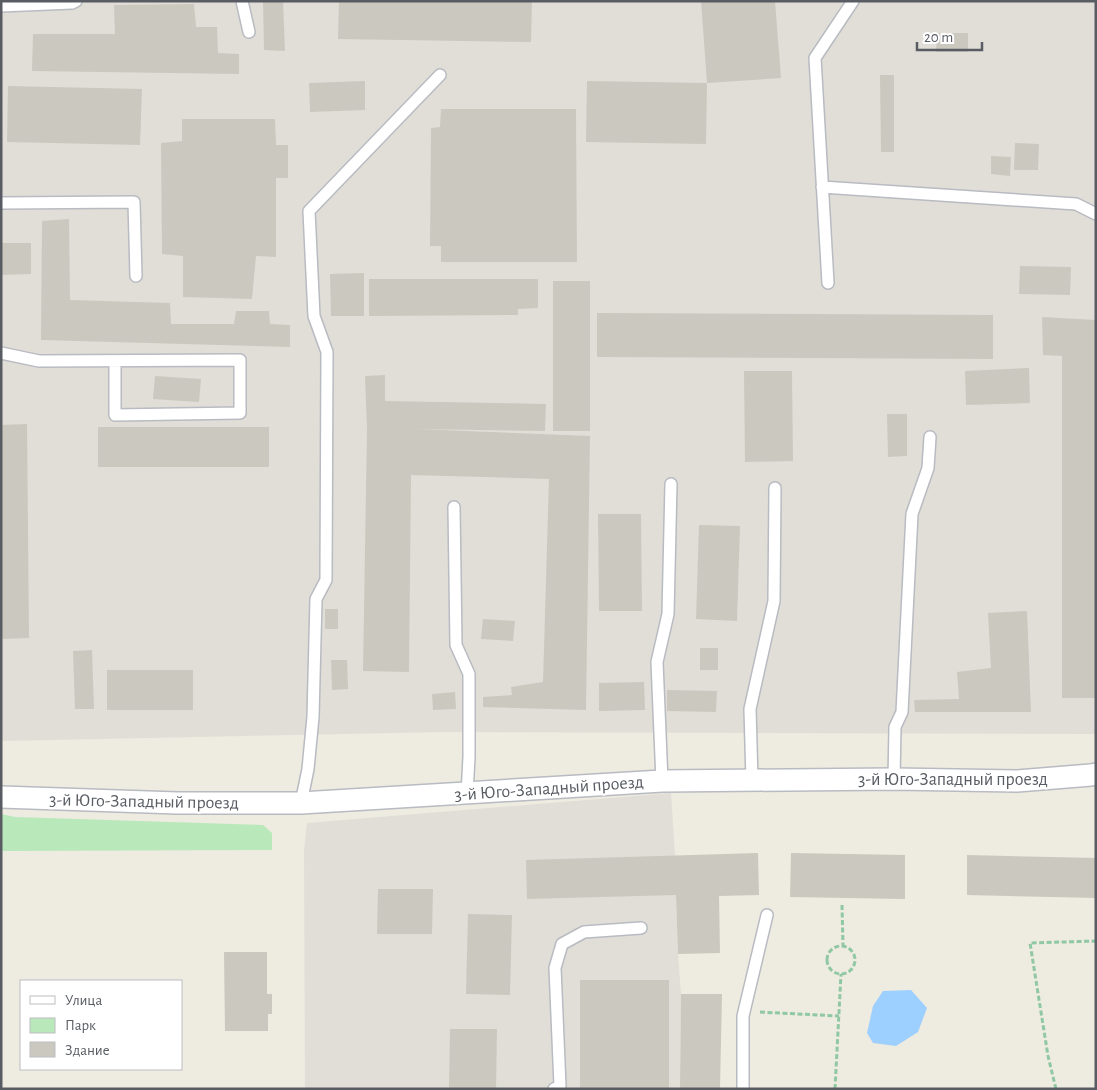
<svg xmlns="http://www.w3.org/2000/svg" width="1097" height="1090" viewBox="0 0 1097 1090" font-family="'Alegreya Sans',sans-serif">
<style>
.industrial{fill:#e1ded8}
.green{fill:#b9e8bb}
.water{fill:#9ed0ff}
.building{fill:#cbc8bf}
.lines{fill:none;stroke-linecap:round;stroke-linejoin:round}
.lane-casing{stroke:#b8bbc1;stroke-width:14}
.street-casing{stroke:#b8bbc1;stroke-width:24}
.path{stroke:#90c8a3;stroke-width:3;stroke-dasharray:5 2.5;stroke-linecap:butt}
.lane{stroke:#fff;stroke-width:11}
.street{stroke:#fff;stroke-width:21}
.labels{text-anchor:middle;stroke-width:4.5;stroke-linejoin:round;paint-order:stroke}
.street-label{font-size:18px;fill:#595d63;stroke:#fff}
</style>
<rect width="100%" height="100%" fill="#eeebe0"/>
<path class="industrial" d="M1 1H1096V734L444 732 1 741Z
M671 793 675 856 678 954 681 994 680 1089H305L304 850 307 823Z"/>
<path class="green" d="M1 814 15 817 263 825 272 833V850L1 851Z"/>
<path class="water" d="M911 990 927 1008 918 1032 896 1046 873 1043 867 1033 873 1006 883 991Z"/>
<path class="building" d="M263 1H283L285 51 264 50Z
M339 1H532L531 42 338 39Z
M701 1H775L781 78 707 83Z
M194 4 196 27H217L218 53 239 54V74L32 71 33 34H115L114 5Z
M937 33H968V52H936Z
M880 75H894V152H881Z
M365 81V110L310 112 309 83Z
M587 81 707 83 706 144 586 142Z
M8 86 142 89 140 145 7 142Z
M441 109H576L577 262H441V246H430L431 128 440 127Z
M182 119H275L276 145H288V178H276V257L256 256 252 299 183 297V256L162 254 161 143 182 141Z
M1015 143 1039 144 1038 170H1014Z
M991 156 1011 157 1010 176 991 174Z
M69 219 70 300 170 303 171 324H234L236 311H269L270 324 290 325V347L41 340 42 221Z
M1 243H31V274L1 275Z
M1020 266 1071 267 1070 295 1019 294Z
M364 273V316H331L330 274Z
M369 279H538V308L518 309V315L369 316Z
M553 281H590V431H553Z
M597 313 993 315V359L597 357Z
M1042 317 1096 320V698H1062V356L1043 355Z
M1029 368 1030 403 966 405 965 371Z
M744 371H792L793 461 745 462Z
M385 375V401L546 404 545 431 416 429 590 436 586 710 483 707V697L512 695 511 687 543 682 549 479 411 475 409 672 363 671 367 429 365 376Z
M155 376 201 379 199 402 153 399Z
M887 414H907V456L888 457Z
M27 424 29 638 1 639V425Z
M98 427H269V467H98Z
M598 514H641L642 611H599Z
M699 525 740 526 737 621 696 619Z
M325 609H338V629H325Z
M1027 611 1031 712H915L914 700 959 699 957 672 991 668 988 613Z
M483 619 515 621 513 641 481 639Z
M700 648H718V670H700Z
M92 650 94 709H75L73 651Z
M331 660H347L348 689 332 690Z
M107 670H193V710H107Z
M644 682 645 710 599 711V683Z
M667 690 717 691 716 712 667 711Z
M455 692 456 709 433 710 432 694Z
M758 853 759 895 719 896 720 953 678 954 676 895 527 899 526 860Z
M791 853 905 855V899L790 897Z
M967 855 1096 858V898L967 895Z
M378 889H433L432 934H377Z
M468 914 512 915 510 995 466 994Z
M224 952H267V994H272V1014H268V1031H225Z
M580 980H669V1089H580Z
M681 994H722L720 1089H680Z
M450 1029H497L496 1089H449Z"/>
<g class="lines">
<defs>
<path id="lane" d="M242 1 249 32
M1 6 72 3 76 1
M822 187 1076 204 1096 214
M1 203 134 202 136 276
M828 283 815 58 853 1
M1 353 39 361 240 360V413L115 415V361
M454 507 456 645 469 674V757L467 794
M894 779 895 727 902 712 912 514 928 468 930 437
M752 780 750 709 774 601 775 488
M662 781 657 662 668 614 671 484
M301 803 308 769 313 717 316 599 326 580 327 352 314 316 309 211 440 75
M554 1089 560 1086 555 968 562 944 584 932 641 928
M743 1089V1016L767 915"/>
<path id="street" d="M1 797 177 803H301L662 781 894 779 1017 781 1091 775 1096 774"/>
</defs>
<use href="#lane" class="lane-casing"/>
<use href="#street" class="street-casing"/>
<path class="path" d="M842 905 843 946
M827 960a14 14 0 1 1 28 0a14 14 0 1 1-28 0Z
M760 1012 839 1016
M835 1089 841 974
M1056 1089 1048 1056 1030 943 1096 941"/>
<use href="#lane" class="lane"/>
<use href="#street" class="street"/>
</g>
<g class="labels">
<g class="street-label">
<text x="953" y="785">3-й Юго-Западный проезд</text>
<text transform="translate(549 788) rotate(-4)" y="6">3-й Юго-Западный проезд</text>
<text transform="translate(144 801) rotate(1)" y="6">3-й Юго-Западный проезд</text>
</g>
</g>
<rect width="1097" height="1090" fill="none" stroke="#595d63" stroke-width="5"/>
<rect x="20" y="980" width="162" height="90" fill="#ffffff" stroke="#bdbec1"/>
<rect x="30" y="996" width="25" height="8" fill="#ffffff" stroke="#bdbec1"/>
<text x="65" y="1005" font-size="15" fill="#595d63">Улица</text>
<rect x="30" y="1018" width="25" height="15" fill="#b9e8bb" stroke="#bdbec1"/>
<text x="65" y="1030" font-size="15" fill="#595d63">Парк</text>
<rect x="30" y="1042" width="25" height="15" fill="#cbc8bf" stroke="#bdbec1"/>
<text x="65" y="1055" font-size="15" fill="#595d63">Здание</text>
<path d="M917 42v8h65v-8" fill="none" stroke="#595d63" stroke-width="2.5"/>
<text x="924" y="42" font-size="15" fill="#595d63" stroke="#ffffff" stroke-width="4" paint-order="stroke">20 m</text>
</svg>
